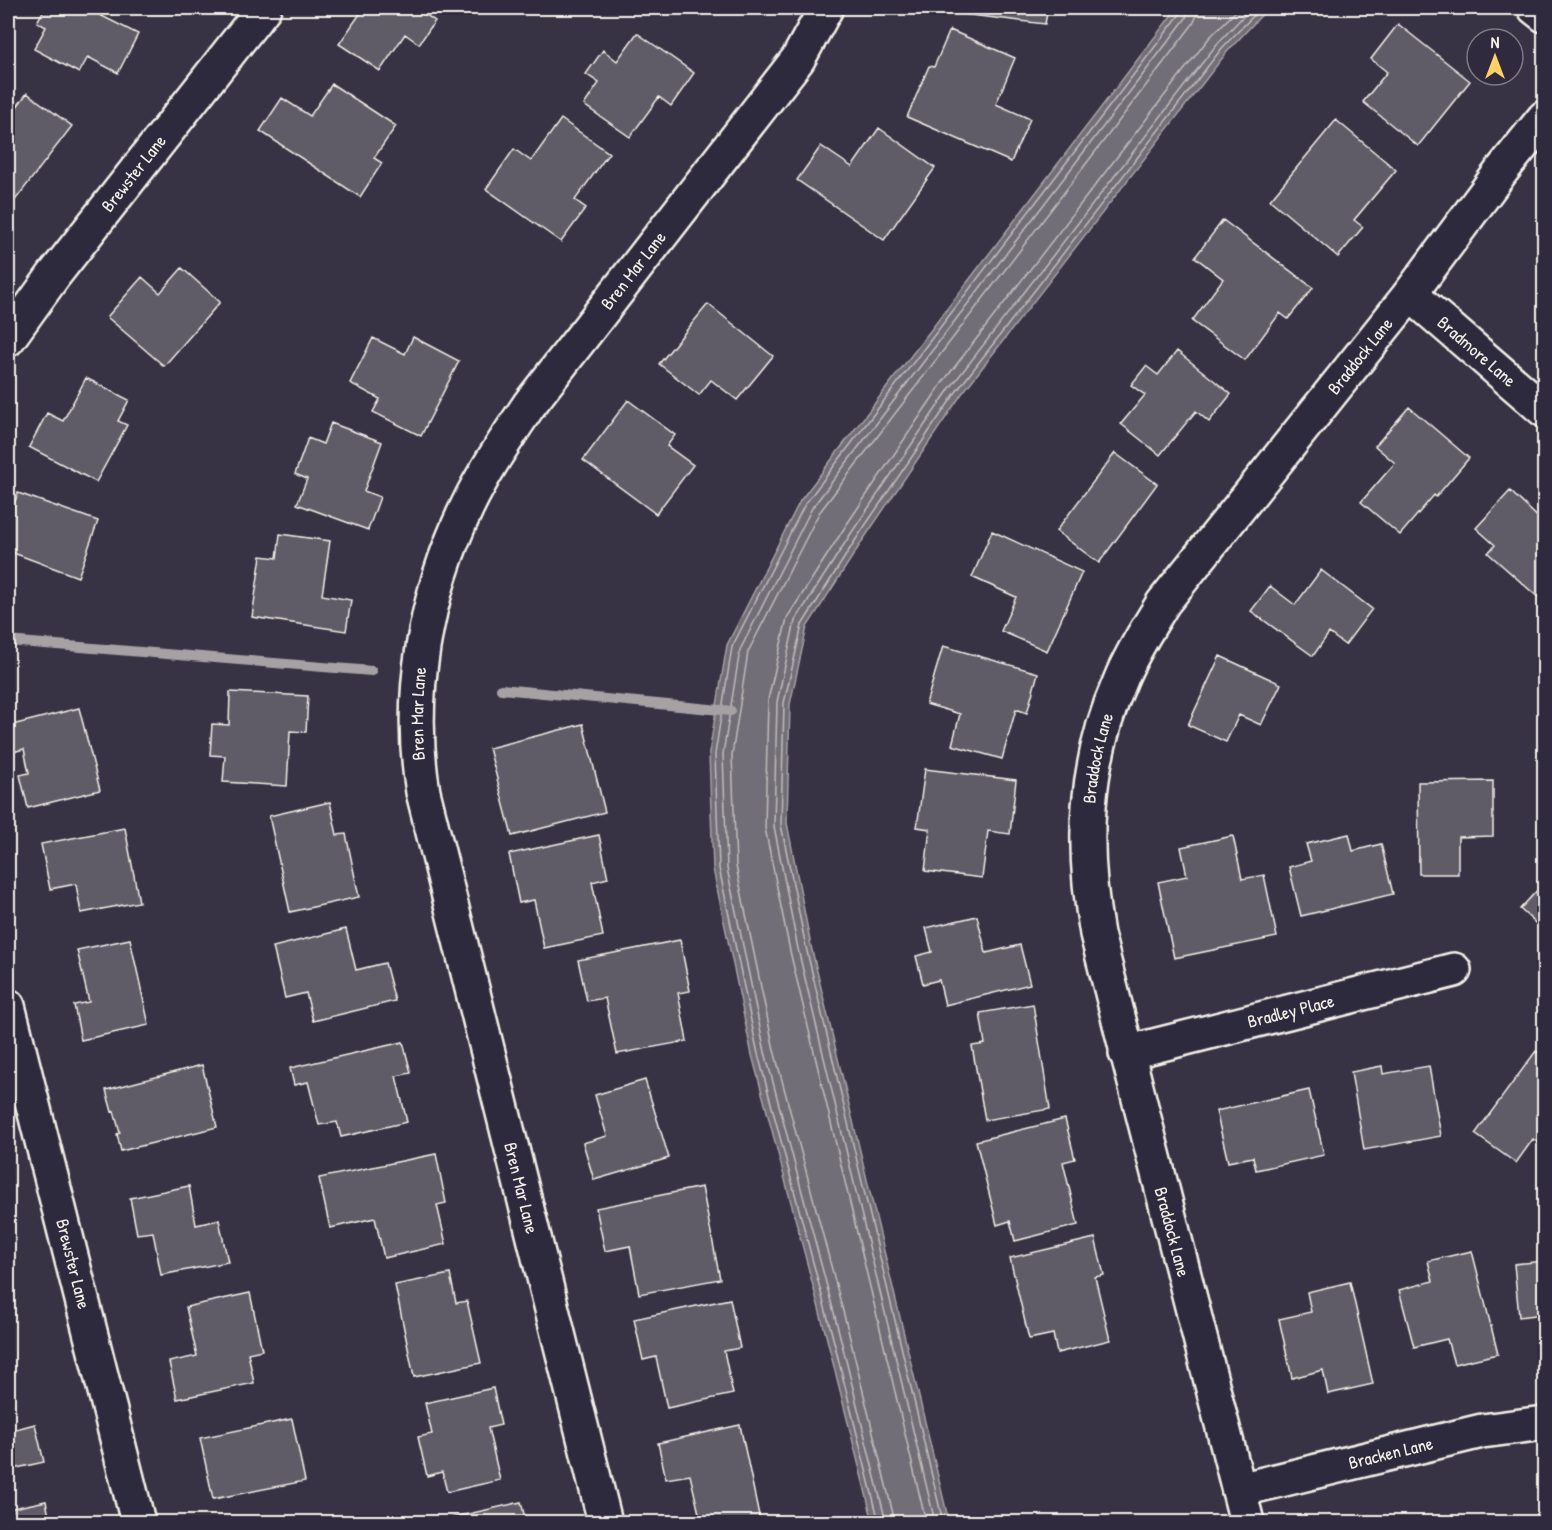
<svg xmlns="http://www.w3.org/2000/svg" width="1552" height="1530" viewBox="0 0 1552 1530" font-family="'Patrick Hand',sans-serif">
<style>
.water{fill:#726e77;stroke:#a6a2a4;stroke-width:1.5}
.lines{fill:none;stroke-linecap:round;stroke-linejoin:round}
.shore{stroke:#c0bdbb;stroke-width:1.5}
.stream{stroke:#a6a2a4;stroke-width:10}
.building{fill:#5f5c67;stroke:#f4f1e8;stroke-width:1.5}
.minor-casing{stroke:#f4f1e8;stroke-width:38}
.major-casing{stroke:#f4f1e8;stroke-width:38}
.minor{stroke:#2f2a3d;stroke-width:33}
.major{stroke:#2f2a3d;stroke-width:33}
.labels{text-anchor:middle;stroke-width:4.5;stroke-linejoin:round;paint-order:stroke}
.street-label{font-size:18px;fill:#f4f1e8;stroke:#2f2a3d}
</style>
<rect width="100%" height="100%" fill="#373244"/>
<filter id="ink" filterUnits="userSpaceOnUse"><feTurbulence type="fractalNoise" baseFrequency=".0167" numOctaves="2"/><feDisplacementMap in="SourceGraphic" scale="12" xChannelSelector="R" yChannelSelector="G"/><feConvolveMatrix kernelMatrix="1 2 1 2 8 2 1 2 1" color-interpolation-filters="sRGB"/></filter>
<g filter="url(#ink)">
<path class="water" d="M1177 8H1268L1227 52 961 395 863 540 807 627 790 704 787 823 811 946 949 1522H873L826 1335 752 1055 713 869 709 753 727 645 800 501Z"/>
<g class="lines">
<path class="shore" d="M879 1522 832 1334 758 1054 719 868 715 754 732 647 805 504 1180 14 1181 8
M886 1522 839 1332 765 1052 727 868 723 754 740 650 812 508 1186 18 1189 8
M895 1522 848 1330 774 1050 736 866 732 755 748 652 819 513 1193 24 1197 15 1198 8
M926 1522 790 951 765 828 768 700 787 618 845 527 943 382 1209 38 1239 8
M935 1522 798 949 774 826 777 702 795 621 852 532 950 388 1217 44 1251 8
M943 1522 806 947 781 825 784 703 802 625 858 536 956 392 1222 48 1261 8"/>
<path class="stream" d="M8 641 372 671
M501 689 731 711"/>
</g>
<path class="building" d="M45 8H86L138 34 118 73 88 57 79 73 34 49 46 27 37 22Z
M364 8H427L423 13 435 21 419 44 405 34 380 71 339 44Z
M945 8H1048L1045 24 945 12Z
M1398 24 1470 81 1418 146 1363 102 1387 72 1371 59Z
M950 30 1015 58 996 104 1030 119 1011 162 907 117 929 66 934 67Z
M637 33 694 73 671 106 659 97 630 137 584 105 599 83 586 74 603 50 617 61Z
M332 84 396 126 374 158 382 163 360 197 260 131 282 98 310 116Z
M27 93 72 126 13 203 8 199V119Z
M561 119 609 153 575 200 586 208 561 242 486 189 514 149 531 161Z
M1336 120 1396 170 1354 220 1363 227 1338 257 1270 200Z
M879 128 935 168 884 240 797 180 821 146 852 167Z
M1223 220 1313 288 1288 319 1280 313 1245 360 1192 321 1223 279 1195 257Z
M182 268 220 302 164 366 107 317 142 277 160 293Z
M708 304 773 356 737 400 711 380 699 395 659 364Z
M413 337 459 361 421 436 373 412 380 399 350 383 373 338 405 354Z
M1177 351 1231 394 1209 422 1196 411 1160 455 1121 424 1145 395 1131 385 1146 366 1158 375Z
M86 378 129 400 118 421 127 425 96 482 29 447 47 413 63 421Z
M628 400 675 435 667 446 693 465 656 514 583 460Z
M1409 407 1469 458 1436 497 1434 495 1400 535 1361 502 1395 463 1375 446Z
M331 423 382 442 364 491 380 497 368 530 297 504 307 479 295 474 308 438 323 444Z
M1115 453 1157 484 1099 563 1056 531Z
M1510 491 1544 523V594L1540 599 1488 553 1495 545 1476 528Z
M18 493 98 521 78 577 8 551V521Z
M992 531 1082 572 1047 651 1001 631 1016 597 972 577Z
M280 534 330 541 322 595 351 600 346 631 252 617 261 556 277 558Z
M1321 570 1372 609 1345 645 1329 633 1313 656 1251 611 1270 586 1295 605Z
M943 646 1038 673 1027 713 1016 709 1002 759 952 745 960 714 926 704Z
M1220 656 1281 684 1261 725 1239 715 1226 742 1188 725Z
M230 692 308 696 306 732 290 731 287 786 223 782 225 756 210 755 212 724 229 725Z
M79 708 100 790 28 808 20 775 29 773 24 749 13 752 8 726Z
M583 724 605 812 512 836 489 748Z
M925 769 1016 780 1010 834 988 831 982 878 925 871 930 829 917 827Z
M1493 781V836L1458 837V874H1419L1418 782Z
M330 802 337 835 346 834 359 897 290 912 269 816Z
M125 828 139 902 81 913 76 884 50 889 41 844Z
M1349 834 1353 851 1381 844 1393 894 1301 916 1289 867 1311 861 1306 844Z
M599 835 608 878 592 882 603 936 544 948 534 900 519 903 509 854Z
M1233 836 1242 879 1264 875 1277 937 1174 958 1158 882 1187 876 1181 847Z
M1544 883V931L1520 909Z
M977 916 986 953 1020 945 1030 984 945 1005 939 980 923 984 916 956 932 952 926 928Z
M346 929 356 970 385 963 395 1001 313 1021 306 993 285 998 273 947Z
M130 939 149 1025 81 1040 74 1005 89 1002 77 950Z
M680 940 690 991 678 993 687 1041 617 1054 605 998 587 1001 578 960Z
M1033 1004 1050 1109 985 1120 972 1046 985 1044 980 1013Z
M403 1042 411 1073 396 1076 407 1122 341 1137 337 1122 319 1125 308 1082 294 1085 290 1068Z
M1536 1051 1544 1057V1147L1533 1139 1516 1163 1475 1134Z
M202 1065 217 1127 121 1151 117 1134 120 1133 114 1111 112 1112 106 1090Z
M1382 1066 1383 1074 1429 1066 1441 1136 1364 1150 1351 1072Z
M645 1080 669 1158 594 1180 583 1143 607 1136 595 1095Z
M1309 1090 1324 1155 1256 1170 1253 1157 1228 1162 1216 1111Z
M1065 1119 1075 1159 1063 1162 1078 1225 1015 1241 1010 1221 997 1225 976 1141Z
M436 1154 446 1203 437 1205 446 1244 384 1258 375 1218 330 1228 319 1178Z
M189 1186 196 1225 219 1220 228 1262 161 1275 153 1232 137 1234 130 1198Z
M702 1187 720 1279 639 1294 630 1246 605 1251 596 1208Z
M1095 1238 1104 1275 1095 1277 1110 1340 1057 1353 1053 1334 1029 1339 1010 1258Z
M1472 1251 1498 1354 1454 1364 1447 1339 1414 1347 1399 1290 1433 1281 1428 1261Z
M1544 1261V1314L1519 1317 1514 1264Z
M450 1274 456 1303 467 1301 481 1363 414 1377 395 1285Z
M1350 1282 1373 1384 1328 1394 1323 1370 1292 1378 1279 1319 1311 1312 1307 1292Z
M250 1293 262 1350 248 1353 254 1383 177 1399 169 1362 197 1356 186 1307Z
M730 1299 740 1348 724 1351 733 1394 667 1408 656 1357 643 1360 634 1319Z
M493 1388 501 1425 488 1428 500 1480 447 1492 442 1472 427 1476 418 1437 432 1434 425 1403Z
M292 1419 305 1481 213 1499 200 1438Z
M35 1424 44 1462 8 1470V1431Z
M740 1425 760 1520 747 1522H701L690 1475 666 1479 658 1443Z
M46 1501 50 1522H8V1509Z
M521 1502 526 1522H433Z"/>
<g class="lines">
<defs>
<g id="minor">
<path id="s1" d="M1410 294 1544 410"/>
<path id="s2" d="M8 339 54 275 264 8"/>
<path id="s3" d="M8 1006 138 1522"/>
<path id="s4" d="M1126 1053 1454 970"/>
<path id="s5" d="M1239 1490 1482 1431 1544 1423"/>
<path id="s6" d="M605 1522 423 792C407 696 425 594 467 507 484 471 507 438 529 405L798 59 826 8"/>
<path id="s7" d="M1247 1522 1097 934C1081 845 1084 763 1121 679 1132 652 1148 628 1163 603L1410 294 1503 169 1544 118"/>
</g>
<path id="major" d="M1535 8 1544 15"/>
</defs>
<use href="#minor" class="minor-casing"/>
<use href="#major" class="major-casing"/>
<use href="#minor" class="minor"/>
<use href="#major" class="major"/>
</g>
</g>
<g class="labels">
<g class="street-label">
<text dy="6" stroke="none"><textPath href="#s2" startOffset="208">Brewster Lane</textPath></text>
<text dy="6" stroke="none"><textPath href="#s6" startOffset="1335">Bren Mar Lane</textPath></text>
<text dy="6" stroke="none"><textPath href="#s1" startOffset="88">Bradmore Lane</textPath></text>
<text dy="6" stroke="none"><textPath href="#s7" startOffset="1270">Braddock Lane</textPath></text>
<text dy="6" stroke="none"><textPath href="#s6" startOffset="831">Bren Mar Lane</textPath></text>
<text dy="6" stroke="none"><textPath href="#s7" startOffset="784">Braddock Lane</textPath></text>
<text dy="6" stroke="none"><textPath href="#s4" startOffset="170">Bradley Place</textPath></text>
<text transform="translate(521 1188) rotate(76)" y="6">Bren Mar Lane</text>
<text transform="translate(1172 1232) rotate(75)" y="6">Braddock Lane</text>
<text dy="6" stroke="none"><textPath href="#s3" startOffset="266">Brewster Lane</textPath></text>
<text dy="6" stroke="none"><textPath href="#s5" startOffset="156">Bracken Lane</textPath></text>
</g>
</g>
<rect width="1552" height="1530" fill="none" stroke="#2f2a3d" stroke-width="30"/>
<rect x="15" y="15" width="1522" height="1500" fill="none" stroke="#f4f1e8" stroke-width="2" filter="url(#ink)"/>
<g transform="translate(1495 57)"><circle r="28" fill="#2f2a3d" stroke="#7e7a81" stroke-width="1.5"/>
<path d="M0-4.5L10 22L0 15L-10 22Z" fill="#ffd166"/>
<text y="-9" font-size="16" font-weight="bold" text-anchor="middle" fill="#f4f1e8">N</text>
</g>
</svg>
